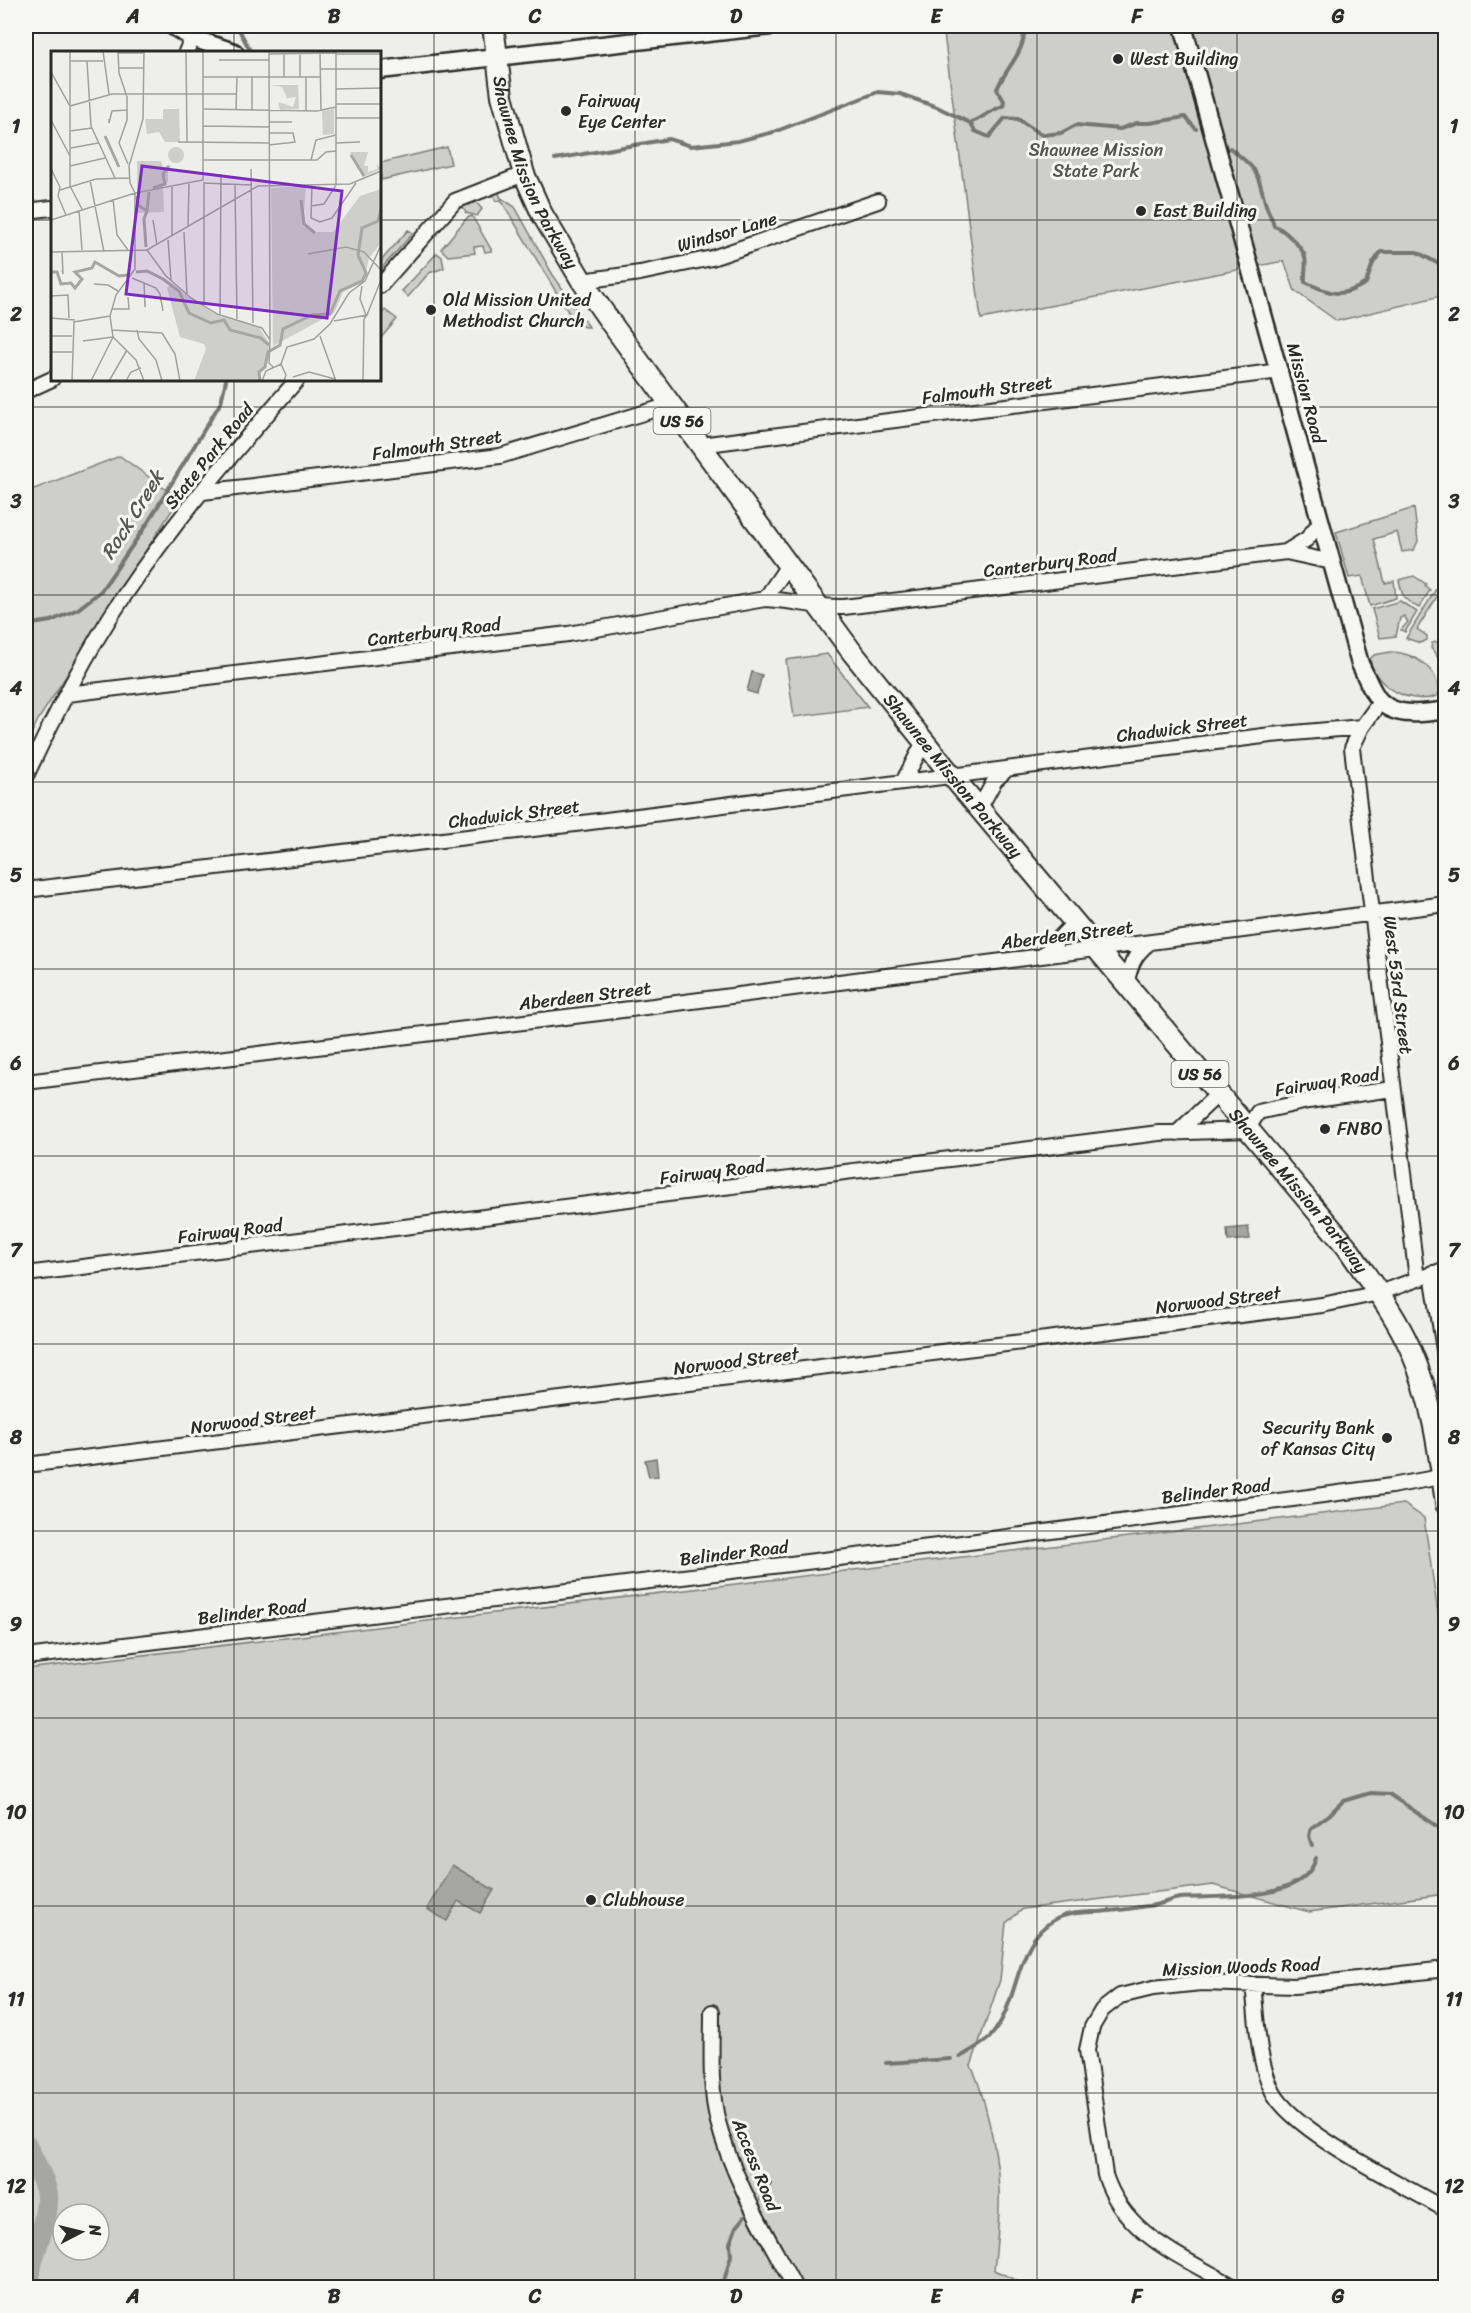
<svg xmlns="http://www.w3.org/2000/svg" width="1471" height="2313" viewBox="0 0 1471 2313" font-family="Sriracha,sans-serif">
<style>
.green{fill:#cececa;stroke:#7c7c7a;stroke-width:1.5;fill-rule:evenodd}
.water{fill:#a6a6a3;stroke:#757573;stroke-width:1.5}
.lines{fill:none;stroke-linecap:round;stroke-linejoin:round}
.stream{stroke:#757573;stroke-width:4}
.river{stroke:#a6a6a3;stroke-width:22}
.minor-casing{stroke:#2b2b2b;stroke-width:18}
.major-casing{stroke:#2b2b2b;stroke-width:21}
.highway-casing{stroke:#2b2b2b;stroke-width:24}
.minor{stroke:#f6f6f2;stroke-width:14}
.major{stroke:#f6f6f2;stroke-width:16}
.highway{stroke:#f6f6f2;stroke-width:20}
.grid{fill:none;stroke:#2b2b2b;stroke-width:1.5;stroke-opacity:0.55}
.poi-dot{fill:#2b2b2b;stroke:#f6f6f2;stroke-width:2}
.labels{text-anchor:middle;stroke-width:6;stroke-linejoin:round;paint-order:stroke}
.shield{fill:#f6f6f2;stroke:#686867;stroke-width:1.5}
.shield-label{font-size:16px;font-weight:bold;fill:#2b2b2b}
.poi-label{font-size:18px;fill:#2b2b2b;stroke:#f6f6f2;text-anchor:start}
.park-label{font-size:18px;fill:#545453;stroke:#f6f6f2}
.street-label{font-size:18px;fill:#2b2b2b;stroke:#f6f6f2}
.water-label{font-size:20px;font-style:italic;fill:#565655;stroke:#f6f6f2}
.inset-river{fill:none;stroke:#a6a6a3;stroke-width:3}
.inset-road{fill:none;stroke:#a0a09e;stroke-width:1.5}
.view{fill:#7b2cbf;fill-opacity:0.15;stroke:#7b2cbf;stroke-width:3}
.inset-edge{fill:none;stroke:#2b2b2b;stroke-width:3}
.neatline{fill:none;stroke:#2b2b2b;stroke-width:2}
.grid-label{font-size:20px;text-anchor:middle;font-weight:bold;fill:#2b2b2b}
</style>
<rect width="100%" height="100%" fill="#eeeeea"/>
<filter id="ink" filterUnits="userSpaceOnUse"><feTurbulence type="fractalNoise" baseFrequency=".0167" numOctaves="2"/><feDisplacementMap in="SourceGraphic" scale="12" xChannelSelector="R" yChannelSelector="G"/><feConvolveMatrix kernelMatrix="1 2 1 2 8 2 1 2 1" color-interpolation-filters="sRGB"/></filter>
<g filter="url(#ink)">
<path class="green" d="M943 26H1445V295L1337 321 1295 291 1284 261 981 319Z
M447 147 451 164 381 180 380 163Z
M498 191 501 198 515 207 553 275 589 327H584L574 322 501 200 496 201 493 194Z
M475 201 482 209 477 216 466 213 463 207 465 204Z
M472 216 492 251 485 252 483 246 474 247 475 253 448 256 441 249 467 218Z
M408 230 413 233 380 270V262Z
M437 253 442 257 444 268 429 273 408 297 402 291Z
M385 310 397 319 380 339V316Z
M120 456 179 499 38 720 26 745V492Z
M1414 508 1418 541 1414 550 1402 552 1397 532 1374 539 1385 583 1394 581 1396 598 1370 606 1362 576 1349 578 1336 532Z
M1414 576 1426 584 1425 586 1430 590 1419 608C1402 598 1403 599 1399 580Z
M1436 589 1440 592 1417 629 1427 636V640L1420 643 1406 638Z
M1400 601 1417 612 1405 632 1401 630 1408 622 1404 616 1400 618 1396 636 1380 638 1372 609Z
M1436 642 1445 647V667L1431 648 1432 643Z
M1390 652C1413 651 1443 671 1437 696 1412 706 1374 687 1370 659L1374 655Z
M827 654 868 707 794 717 786 660Z
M1404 1504 1424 1518 1446 1668 1445 1894 1309 1912 1213 1885 1023 1909 1006 1923 1000 1980 971 2066C979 2081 983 2097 987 2114 1003 2174 1001 2209 994 2270L1031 2287H26V1669ZM63 2214H99V2250H63Z"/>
<path class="water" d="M752 672 762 675 757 694 747 691Z
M1248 1227 1250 1239 1228 1241 1227 1229Z
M656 1458 658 1476 649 1477 645 1460Z
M452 1865 494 1890 480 1913 458 1901 447 1921 427 1909Z"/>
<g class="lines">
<path class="stream" d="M237 26 251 52
M970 123 975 131 989 137 1005 118 1018 119 1042 135 1061 133 1076 125 1120 129 1137 123H1150L1185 117 1196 129
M1230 148C1260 172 1256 170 1266 205 1268 212 1272 217 1274 226 1283 228 1303 248 1305 257 1307 264 1304 273 1305 282 1332 294 1340 299 1366 283L1373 263 1381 252H1417L1446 268
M555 159 669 139 691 146 738 141 774 132 878 92 900 94 937 107 970 123C982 119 990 110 1003 106L1004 101 997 89C1006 67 1027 51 1024 26
M26 625 51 621 78 609 101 591 147 524 221 402 226 380
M1312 1846 1309 1836 1311 1828 1329 1815 1343 1801 1370 1793 1389 1794 1438 1827 1444 1826
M960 2057C970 2051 982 2045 990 2037 1023 2000 1012 1935 1063 1916 1078 1911 1093 1913 1109 1911 1123 1910 1139 1907 1154 1905 1163 1904 1171 1899 1180 1898 1217 1895 1304 1904 1316 1858
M886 2063 951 2059
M761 2199 770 2184
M722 2288 731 2256 730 2243 736 2227 744 2217"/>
<path class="river" d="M26 2145C31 2157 47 2184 47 2196 48 2228 27 2257 29 2288"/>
<defs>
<path id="minor" d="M186 52 192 38
M26 211 52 208
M582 281 640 273 712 258 878 201
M380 286 455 201 524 174
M26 391 52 379
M700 445 1280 371
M203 492 500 456 670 405
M1286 552 1307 539 1321 521
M765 599C792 600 816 608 844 607L1286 552 1332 562
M67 694 568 634 765 599 787 567
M1380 702 1362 727 1352 748 1417 1279
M26 776C55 715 86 652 124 596 175 520 236 449 297 380
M903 782 924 742
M979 809 995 780 1007 769
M26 890 575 824 1271 735 1362 727
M1042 956 1074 923
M1126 985C1130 967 1133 955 1149 943
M26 1082 599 1013 1446 904
M1177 1133 1217 1095
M1432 1273 1446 1363
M26 1274 1159 1133 1247 1130 1258 1112 1308 1101 1393 1089
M26 1465 1322 1305 1379 1293 1446 1269
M26 1657 954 1544 1391 1486 1446 1476
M1253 1984C1257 2019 1257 2060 1273 2092 1295 2133 1402 2184 1446 2210
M712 2012C712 2049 709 2086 718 2122 733 2180 767 2235 795 2288
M1236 2288C1183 2256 1125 2237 1105 2175L1087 2050 1092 2027 1102 2010 1120 1996 1153 1988 1201 1983 1295 1986 1446 1969"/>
<path id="major" d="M173 26 192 38 234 52
M1183 26 1360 664C1366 675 1372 694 1381 702 1397 718 1426 713 1446 710
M380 70 771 26"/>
<g id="highway">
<path id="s1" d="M493 26 502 96 524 174 542 214 582 281 611 323 852 652 952 776 1347 1247C1369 1280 1394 1312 1410 1348 1432 1398 1439 1450 1446 1504"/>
</g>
</defs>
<use href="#minor" class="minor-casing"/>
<use href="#major" class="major-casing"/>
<use href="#highway" class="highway-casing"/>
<use href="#minor" class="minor"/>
<use href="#major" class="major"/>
<use href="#highway" class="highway"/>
</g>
</g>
<path class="grid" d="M234 26V52M434 26V2288M635 26V2288M836 26V2288M1037 26V2288M1237 26V2288M26 220H52M380 220H1446M234 380V2288M26 407H1446M26 595H1446M26 782H1446M26 969H1446M26 1156H1446M26 1344H1446M26 1531H1446M26 1718H1446M26 1906H1446M26 2093H1446"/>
<g class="poi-dot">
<circle cx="1118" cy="59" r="6"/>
<circle cx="566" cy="111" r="6"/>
<circle cx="1141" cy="211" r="6"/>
<circle cx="431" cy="310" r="6"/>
<circle cx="1325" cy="1129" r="6"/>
<circle cx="1387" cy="1438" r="6"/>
<circle cx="591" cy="1900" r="6"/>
</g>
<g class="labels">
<g class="shield">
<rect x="653.5" y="408" width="57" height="26" rx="4.5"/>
<rect x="1171.5" y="1061" width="57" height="26" rx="4.5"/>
</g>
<g class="shield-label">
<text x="682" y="427">US 56</text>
<text x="1200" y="1080">US 56</text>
</g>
<g class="poi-label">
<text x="1130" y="65">West Building</text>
<text x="578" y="107">Fairway<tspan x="578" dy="21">Eye Center</tspan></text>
<text x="1153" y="217">East Building</text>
<text x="443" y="306">Old Mission United<tspan x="443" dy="21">Methodist Church</tspan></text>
<text x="1337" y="1135">FNBO</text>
<text x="1375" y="1434" text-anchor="end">Security Bank<tspan x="1375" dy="21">of Kansas City</tspan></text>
<text x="603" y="1906">Clubhouse</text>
</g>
<g class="park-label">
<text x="1096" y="156">Shawnee Mission<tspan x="1096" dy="21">State Park</tspan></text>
</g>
<g class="street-label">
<text dy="6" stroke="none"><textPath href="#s1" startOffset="154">Shawnee Mission Parkway</textPath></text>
<text transform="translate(727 232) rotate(-16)" y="6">Windsor Lane</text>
<text transform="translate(987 390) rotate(-7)" y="6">Falmouth Street</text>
<text transform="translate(1306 393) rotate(75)" y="6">Mission Road</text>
<text transform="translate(437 445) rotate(-8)" y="6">Falmouth Street</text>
<text transform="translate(209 456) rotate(-51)" y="6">State Park Road</text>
<text transform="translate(1050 563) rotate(-7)" y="6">Canterbury Road</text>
<text transform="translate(434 632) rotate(-7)" y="6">Canterbury Road</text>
<text transform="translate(1182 728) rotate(-7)" y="6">Chadwick Street</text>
<text dy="6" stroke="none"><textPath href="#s1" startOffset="892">Shawnee Mission Parkway</textPath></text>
<text transform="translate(514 814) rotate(-7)" y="6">Chadwick Street</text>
<text transform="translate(1067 935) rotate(-7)" y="6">Aberdeen Street</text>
<text transform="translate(1398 985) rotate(83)" y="6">West 53rd Street</text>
<text transform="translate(585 996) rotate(-7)" y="6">Aberdeen Street</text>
<text transform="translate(1327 1082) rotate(-9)" y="6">Fairway Road</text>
<text transform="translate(712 1172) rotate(-7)" y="6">Fairway Road</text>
<text dy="6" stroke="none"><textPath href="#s1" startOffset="1432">Shawnee Mission Parkway</textPath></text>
<text transform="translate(230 1231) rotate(-7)" y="6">Fairway Road</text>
<text transform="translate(1218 1300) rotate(-7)" y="6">Norwood Street</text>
<text transform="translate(736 1361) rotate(-7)" y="6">Norwood Street</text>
<text transform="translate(253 1420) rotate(-7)" y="6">Norwood Street</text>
<text transform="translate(1216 1491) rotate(-7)" y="6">Belinder Road</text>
<text transform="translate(734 1553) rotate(-7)" y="6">Belinder Road</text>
<text transform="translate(252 1612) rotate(-7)" y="6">Belinder Road</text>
<text transform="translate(1241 1967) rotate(-2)" y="6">Mission Woods Road</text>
<text transform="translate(756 2165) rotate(68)" y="6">Access Road</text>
</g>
<g class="water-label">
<text transform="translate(132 515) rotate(-58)" y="7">Rock Creek</text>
</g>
</g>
<g transform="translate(51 51)">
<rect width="330" height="330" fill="#eeeeea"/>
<path d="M219 34H247L248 58 229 59 227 51 242 56 245 46 236 47 231 36ZM112 58H128L129 91H114L108 81 96 83 94 68H112ZM283 58V83L272 84 271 60ZM117 104a8 8 0 1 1 16 0a8 8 0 1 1-16 0ZM299 101H317L313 115H317V121L326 118V113L330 118 312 126ZM86 110H110L112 116 120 114 117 119V131L112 135 113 161 86 162ZM255 135 252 175 264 181H282L309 145 330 138V192L318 207 313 230 292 241 283 262 222 295 220 137ZM120 233 165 264 208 276 219 294 212 317 207 321 208 330H143L155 298 153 293 129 286 116 237Z" fill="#cececa"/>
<path class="inset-river" d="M54 85 68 116M300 104 313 125M102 137 114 133 112 123 118 115M86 145 87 154 96 160 93 168 95 196M250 149 253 173 264 182M96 160 98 141M0 221H6L10 233 20 232 24 237 31 228 24 221 41 217 44 211 68 225 77 224M85 221 96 220 112 228 128 240 138 262 160 272 173 269 179 279 210 287 218 294M209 330 208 321 214 316 217 301 229 294 232 278 261 264 279 263 289 240 311 230 315 222 307 204 311 177 327 170 330 159"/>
<path class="inset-road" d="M19 0V135L31 158M52 0 58 43M67 0 68 22 76 46V69L68 92 77 113M135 0 136 91M218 0 219 289M285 0V134M67 2H92M233 2V26M249 2V26M269 2 270 60M218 3 285 2M285 3H330M168 9H218M19 10H52M36 10 40 75 64 127M67 17H93M269 18H330M0 21 19 55 61 43H186M152 26H269M201 26V60M255 26V60M285 38 330 37M285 53H330M153 58 266 60 285 56M185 59 186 26M285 67H330M58 68V72L61 60 76 59M0 69 19 105M218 71H241M152 75 218 76M19 80 41 77M218 82H242L244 91 218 94M127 91 218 92M285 92 309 91M20 97 47 92M152 109H266L275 101 285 100M260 109 265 89 285 84M19 115 54 107M0 118 9 136 7 145 15 164M200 118 202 272M39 129 53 201M152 132 201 134M261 133 260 167 269 171 281 167 305 132M184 134 186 268M121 136V185M9 139 45 128 78 127M62 148 66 184 77 199M260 155 273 153 285 134M28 159 31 199M0 169 84 142 79 132 78 115 92 68 93 0M102 169 106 194M137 176 138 133M133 181 136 244M117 189 120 229M96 199 115 225 140 247 166 263 211 277 219 289 218 312 222 316M0 201 96 199 207 135 299 133 330 120M257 203 295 196 313 201 330 219M11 219 12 223 11 200M81 227 105 237 109 243 112 260 111 254M93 231 94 256V250M43 233 57 234 67 240M311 235 309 248 315 264M0 245 17 244 18 267M153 255V133M61 258H78L77 246M316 264 330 229M59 265 62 286 85 309 93 330M169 265 170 123M0 267 24 269M283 270 316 264 313 268M61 279 111 282 124 303 129 330M86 279 88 288 105 309 111 330M0 285H21M269 285 285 330M32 290 62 286 40 330M0 301H21M242 326 258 321 284 328M21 330 23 271 59 265 65 244 84 218V142L152 129V0M58 330 76 299M75 330 80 321 90 317M211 330 215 320 230 313M233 330 235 324 230 313 236 296 263 288 279 273 298 242 314 230 330 194M312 330 313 268"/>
<path class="view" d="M91 115 291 140 276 267 75 243Z"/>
<rect width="330" height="330" class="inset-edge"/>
</g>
<rect width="1471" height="2313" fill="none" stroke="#f6f6f2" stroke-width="66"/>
<g transform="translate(81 2232) rotate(83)"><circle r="28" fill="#f6f6f2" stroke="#a5a5a2" stroke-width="1.5"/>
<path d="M0-4.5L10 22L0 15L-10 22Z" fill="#2b2b2b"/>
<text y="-9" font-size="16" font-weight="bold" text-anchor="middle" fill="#2b2b2b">N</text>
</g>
<rect x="33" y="33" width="1405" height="2247" class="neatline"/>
<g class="grid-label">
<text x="133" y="23">A</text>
<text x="334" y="23">B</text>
<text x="535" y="23">C</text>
<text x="736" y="23">D</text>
<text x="936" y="23">E</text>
<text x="1137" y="23">F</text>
<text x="1338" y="23">G</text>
<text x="16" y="133">1</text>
<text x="1454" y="133">1</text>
<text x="16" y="321">2</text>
<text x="1454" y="321">2</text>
<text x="16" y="508">3</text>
<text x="1454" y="508">3</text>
<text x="16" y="695">4</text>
<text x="1454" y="695">4</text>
<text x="16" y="882">5</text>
<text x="1454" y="882">5</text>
<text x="16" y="1070">6</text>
<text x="1454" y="1070">6</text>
<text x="16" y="1257">7</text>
<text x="1454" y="1257">7</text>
<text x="16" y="1444">8</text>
<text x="1454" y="1444">8</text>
<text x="16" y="1631">9</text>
<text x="1454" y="1631">9</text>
<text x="16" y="1819">10</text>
<text x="1454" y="1819">10</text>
<text x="16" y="2006">11</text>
<text x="1454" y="2006">11</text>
<text x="16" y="2193">12</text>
<text x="1454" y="2193">12</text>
<text x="133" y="2303">A</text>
<text x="334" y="2303">B</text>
<text x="535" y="2303">C</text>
<text x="736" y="2303">D</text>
<text x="936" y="2303">E</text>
<text x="1137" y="2303">F</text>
<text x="1338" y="2303">G</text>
</g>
</svg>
